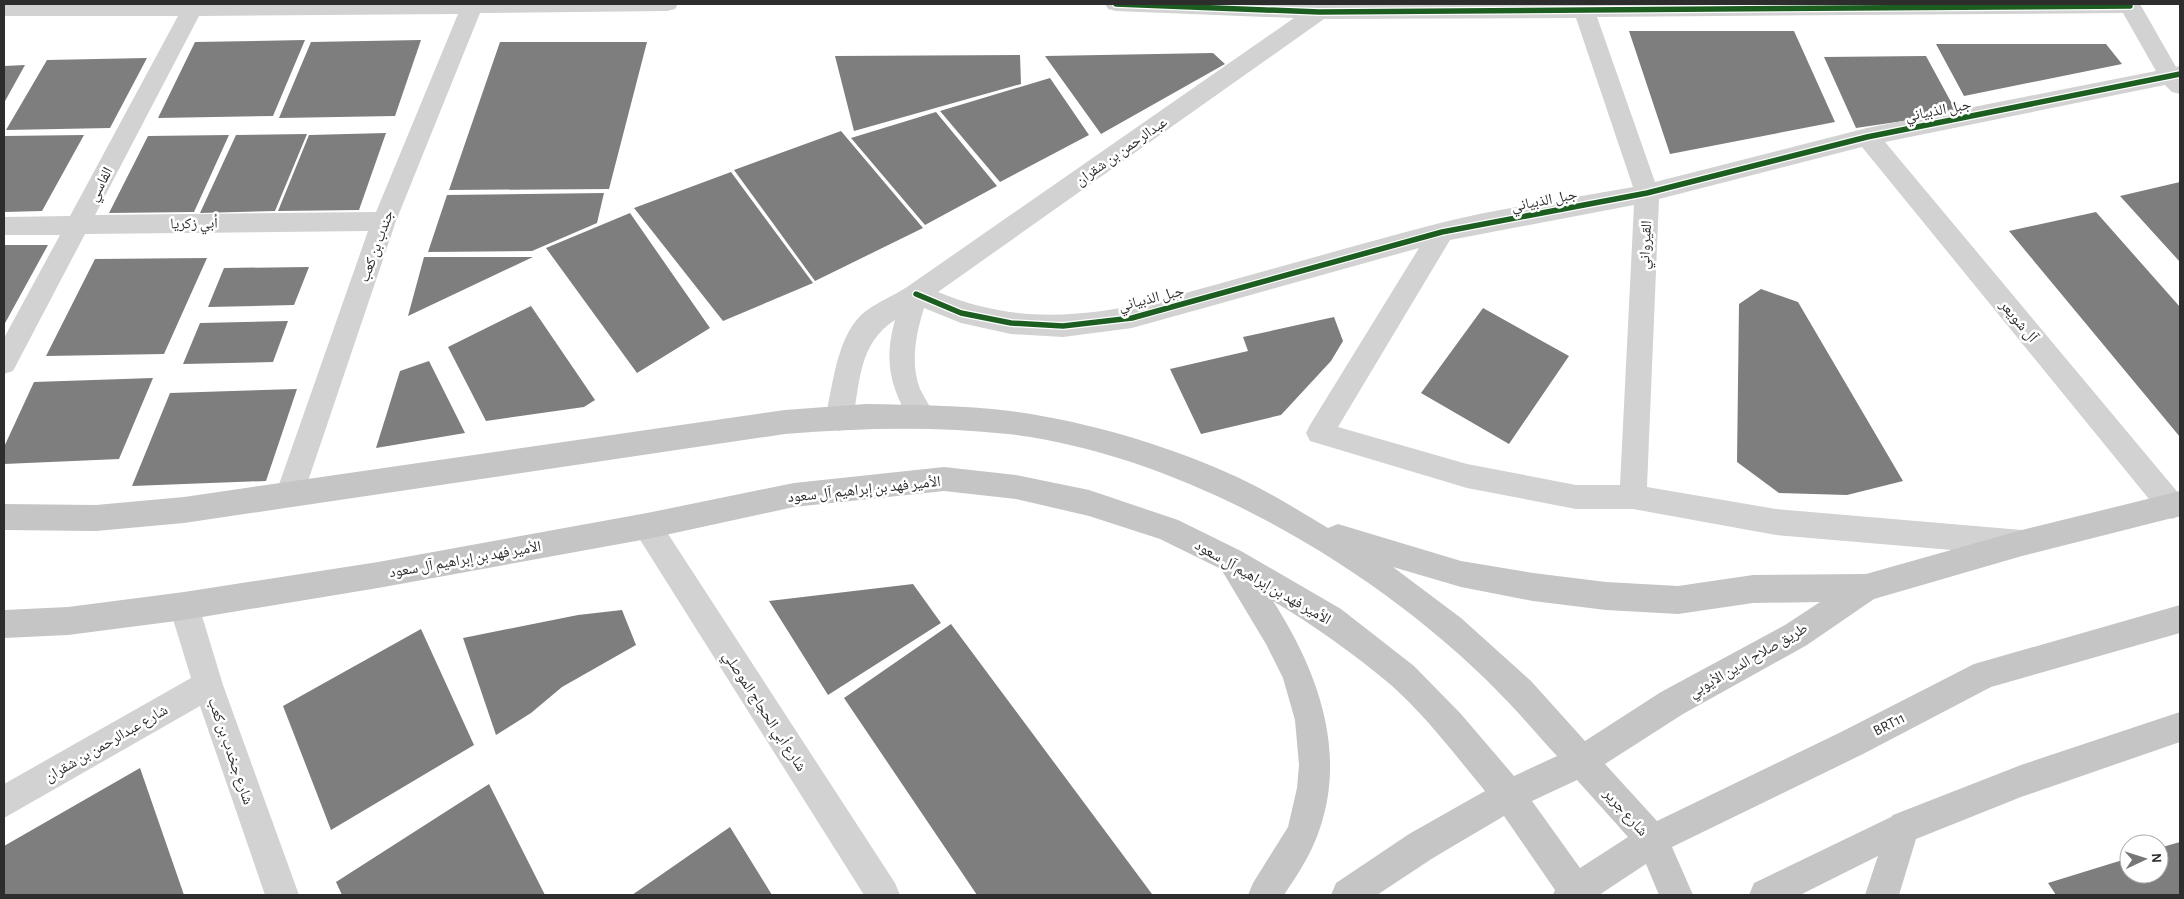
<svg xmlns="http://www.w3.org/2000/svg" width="2184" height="899" viewBox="0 0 2184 899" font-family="'Alegreya Sans','Noto Naskh Arabic',sans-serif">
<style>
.building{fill:#7e7e7e}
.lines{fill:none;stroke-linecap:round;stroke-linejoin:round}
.minor{fill:#d2d2d2;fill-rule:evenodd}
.major{fill:#c5c5c5;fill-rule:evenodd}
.cycleway-casing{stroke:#fff;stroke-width:8}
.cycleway{stroke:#1b5e20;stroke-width:5.5}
.labels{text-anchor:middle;stroke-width:5;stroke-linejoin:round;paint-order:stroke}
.street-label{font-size:15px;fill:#2d2d2d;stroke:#fff}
</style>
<rect width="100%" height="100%" fill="#fff"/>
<path class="building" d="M1629 31H1794L1835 122 1670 154Z
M305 40 273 116 158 118 195 42Z
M421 40 395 116 279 118 311 42Z
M500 42H647L609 189 449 190Z
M1936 44H2106L2122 64 1964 96Z
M1213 53 1225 64 1101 134 1045 56Z
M1020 55 1021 84 854 131 835 56Z
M1926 56 1957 113 1856 128 1824 57Z
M147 58 110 128 6 130 47 60Z
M25 65 4 103V66Z
M1050 78 1089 135 1000 182 940 111Z
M936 112 997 186 925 225 851 138Z
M841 131 923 228 815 281 734 170Z
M386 133 359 210 278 211 309 135Z
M307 134 275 211 200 213 236 135Z
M84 135 42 211 4 212V136Z
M229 135 194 212 109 213 148 136Z
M731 172 813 283 723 321 634 208Z
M2180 182V262L2120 196Z
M604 193 597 223 532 251 428 252 447 195Z
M2096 212 2180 307V437L2009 231Z
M630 213 710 328 637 373 546 248Z
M4 245H48L4 325Z
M424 257H533L408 316Z
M207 258 164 354 46 356 95 259Z
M309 267 294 305 208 307 224 268Z
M1761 289 1798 302 1903 481 1847 495 1779 493 1737 462 1739 304Z
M531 306 595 400 584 407 486 421 448 347Z
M1483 308 1569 356 1509 444 1421 393Z
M1334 317 1343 341 1331 361 1281 415 1201 434 1170 369 1248 351 1243 337Z
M288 321 273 362 183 364 200 323Z
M429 361 465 433 376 448 400 371Z
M153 378 119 459 4 464V447L34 382Z
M297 389 266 481 132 486 170 393Z
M913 584 941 623 828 695 769 601Z
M622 610 636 645 562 687 531 713 496 735 463 638 578 615Z
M951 624 1152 894 1151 895H977L844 698Z
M421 629 474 745 331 830 283 706Z
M140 768 184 895H4V846Z
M489 784 545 895H342L336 882Z
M730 827 772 895H632Z
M2180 842V895H2056L2048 883 2129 858V874H2159V848Z"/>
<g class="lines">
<path class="minor" d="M4 4H678L675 9 667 11 480 13 396 221 304 493 300 502 290 505 280 502 276 493 368 231 85 234 13 371 4 374V338L60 235H4V217L70 216 178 16H4ZM458 14 376 212 95 215 199 16Z
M1105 4H2140L2176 67 2180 66V94L2172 92 2165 85 1885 142 2180 495V516L2172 519 2162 515 1862 147 1659 199 1647 487 1776 509 2022 530 2032 534 2036 543 2032 552 2022 556 1776 535 1633 509H1576L1467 488 1310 441 1306 433 1310 425 1419 248 1132 328 1063 337 1011 334 961 323 924 308C916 334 910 363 920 389 925 399 931 408 936 417L932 425 922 429 912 425C891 387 883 364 895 320 859 343 860 381 853 419L849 427 839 431 829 427 825 419C833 386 836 340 861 315 873 304 893 296 907 287L1294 18 1116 11 1108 9ZM2123 13 2156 71 1867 128 1655 182 1597 17ZM1576 18 1633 187C1569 199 1503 207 1440 223 1374 240 1309 259 1243 277 1138 306 1045 337 938 292L1324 19ZM1634 205 1620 485H1576L1467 464 1338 427 1450 240Z
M647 513 657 517 895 883 900 895H864L637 535 633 526 637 517Z
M184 592 194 596 199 606 223 685 299 895H265L200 706 4 818V784L191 678 169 606 174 596Z"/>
<path class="major" d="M866 404C914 405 962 405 1010 411 1084 421 1160 443 1228 473 1263 488 1296 509 1328 528L1338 524 1461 561 1533 573 1606 582 1678 586 1753 575 1866 574 2022 530 2180 491V516L2022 556 1874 599 1807 645 1683 714 1605 764 1657 821 1841 732 1974 664 2180 605V633L1991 687 1863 754 1672 847 1693 895H1659L1646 864 1599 895H1553L1555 890 1504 816 1433 858 1377 895H1331L1336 883 1409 834 1485 791C1455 755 1426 716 1391 685 1354 654 1315 626 1273 601 1316 668 1347 748 1320 828 1312 853 1298 874 1284 895H1248L1253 883 1288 827 1297 788 1299 765 1295 720 1283 678 1266 644 1221 569 1160 539 1089 516 1016 499 944 491 794 507 647 539 378 588 184 620 68 635 4 638V610L68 607 184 592 378 562 647 513 794 483 944 467 1016 475 1089 490 1178 520 1241 551 1341 609 1414 666 1461 714 1514 776 1557 756C1541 739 1526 721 1510 704 1388 574 1187 455 1008 434 934 426 860 428 785 434L184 523 96 531 4 530V504L96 505 184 497 785 410ZM1393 567 1461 587 1533 601 1606 610 1678 614 1753 603 1820 602 1785 625 1661 692 1585 741 1531 681 1461 618ZM1577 780 1628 837 1580 868 1532 801Z
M2180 712V742L2021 797 1916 839 1899 895H1865L1878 856 1800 895H1749L1754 883 1891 817 1893 815 2021 765Z"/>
<defs>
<path id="cycleway" d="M1116 4 1319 12 2130 6
M916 294 961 313 1011 323 1063 326 1132 318 1442 232 1647 193 1867 137 2180 74"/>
</defs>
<use href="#cycleway" class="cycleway-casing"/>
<use href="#cycleway" class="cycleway"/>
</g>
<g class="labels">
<g class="street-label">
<text transform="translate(1938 110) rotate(-11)" y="5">جبل الذبياني</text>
<text transform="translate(1121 151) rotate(-35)" y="5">عبدالرحمن بن شقران</text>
<text transform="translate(100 184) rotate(-62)" y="5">الفاسي</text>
<text transform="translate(1544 200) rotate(-11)" y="5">جبل الذبياني</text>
<text transform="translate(194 223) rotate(-1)" y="5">أبي زكريا</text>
<text transform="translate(1645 245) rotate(-87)" y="5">القيرواني</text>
<text transform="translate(376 246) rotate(-70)" y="5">جندب بن كعب</text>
<text transform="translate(1151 298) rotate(-14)" y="5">جبل الذبياني</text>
<text transform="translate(2019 321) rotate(50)" y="5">آل شويعر</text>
<text transform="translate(864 489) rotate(-6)" y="5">الأمير فهد بن إبراهيم آل سعود</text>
<text transform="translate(465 559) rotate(-10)" y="5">الأمير فهد بن إبراهيم آل سعود</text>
<text transform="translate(1263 582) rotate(30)" y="5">الأمير فهد بن إبراهيم آل سعود</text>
<text transform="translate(1748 660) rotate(-30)" y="5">طريق صلاح الدين الأيوبي</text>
<text transform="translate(765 711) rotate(57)" y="5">شارع أبي الحجاج الموصلي</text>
<text transform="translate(1889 724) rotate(-27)" y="5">BRT11</text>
<text transform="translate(106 743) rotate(-30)" y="5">شارع عبدالرحمن بن شقران</text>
<text transform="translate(231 751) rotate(71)" y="5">شارع جخدب بن كعب</text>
<text transform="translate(1626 812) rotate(48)" y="5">شارع جرير</text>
</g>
</g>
<rect width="2184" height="899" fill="none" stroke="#2d2d2d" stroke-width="10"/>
<g transform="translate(2144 859) rotate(86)"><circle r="24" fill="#ffffff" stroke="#ababab"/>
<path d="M0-4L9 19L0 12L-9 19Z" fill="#767676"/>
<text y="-8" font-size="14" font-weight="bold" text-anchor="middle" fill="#2d2d2d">N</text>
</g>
</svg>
